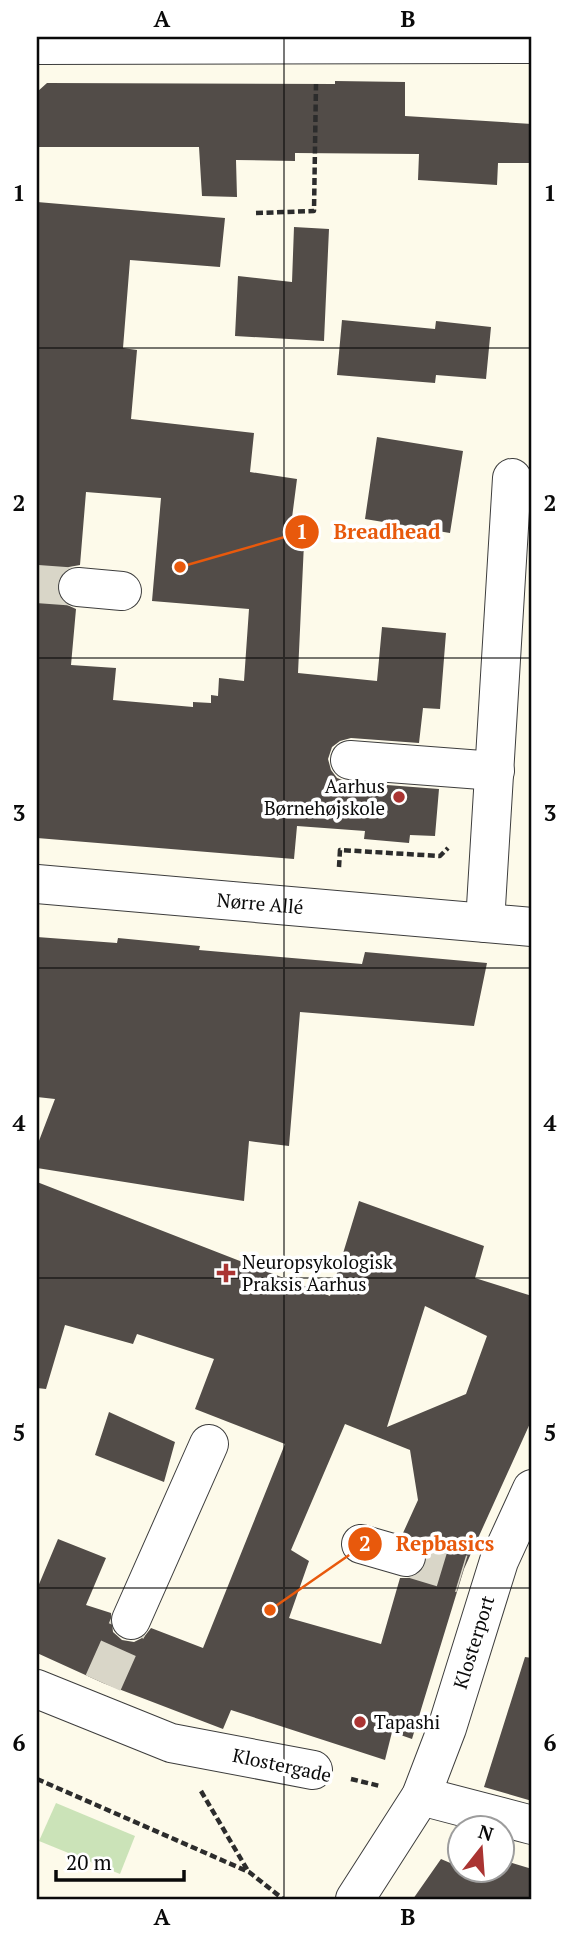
<svg xmlns="http://www.w3.org/2000/svg" width="569" height="1936" viewBox="0 0 569 1936" font-family="'PT Serif',serif">
<style>
.green{fill:#cbe3b8}
.building{fill:#524c48;fill-rule:evenodd}
.lines{fill:none;stroke-linecap:round;stroke-linejoin:round}
.minor-tunnel{stroke:#d9d6c8;stroke-width:38;stroke-dasharray:38 19;stroke-linecap:butt}
.minor-casing{stroke:#3d3d3d;stroke-width:40}
.path{stroke:#2c2c2c;stroke-width:4.5;stroke-dasharray:7 3.5;stroke-linecap:butt}
.minor{stroke:#fff;stroke-width:38}
.grid{fill:none;stroke:#0a0a0a;stroke-width:2;stroke-opacity:0.55}
.poi-dot{fill:#aa3432;stroke:#fff;stroke-width:2.5}
.labels{text-anchor:middle;stroke-width:7;stroke-linejoin:round;paint-order:stroke}
.poi-label{font-size:19px;fill:#0a0a0a;stroke:#fff;text-anchor:start}
.street-label{font-size:19px;fill:#0a0a0a;stroke:#fff}
.leader{fill:none;stroke:#e8590c;stroke-width:2.5}
.callout-dot{fill:#e8590c;stroke:#fff;stroke-width:2.5}
.mark-label{font-size:21px;text-anchor:middle;font-weight:bold;fill:#fff}
.callout-label{font-size:21px;text-anchor:middle;font-weight:bold;fill:#e8590c;stroke:#fff;stroke-width:7;stroke-linejoin:round;paint-order:stroke}
.neatline{fill:none;stroke:#0a0a0a;stroke-width:2.5}
.grid-label{font-size:23px;text-anchor:middle;font-weight:bold;fill:#0a0a0a}
</style>
<rect width="100%" height="100%" fill="#fdfaea"/>
<path class="green" d="M56 1803 135 1836 120 1874 39 1841Z"/>
<path class="building" d="M335 81 405 82V116L532 124V163H498L497 185 418 180 419 154 295 153V161L236 160 237 197 202 196 199 147H37V92L47 83 335 84Z
M37 202 225 218 220 267 130 260 123 348 137 350 131 419 254 433 250 472 297 479 289 541 304 543 298 673 377 681 382 627 446 633 440 709 423 708 419 743 351 738 340 741 332 747 328 759 331 770 337 778 348 782 439 789 435 836 410 835 409 843 364 839 365 831 297 826 294 859 37 838ZM86 492 161 498 152 601 249 609 244 681 219 678 218 696 211 695V703L193 702V707L113 700 116 668 71 665 76 609 65 604 59 597 56 586 61 574 69 567 80 565Z
M294 227 329 229 324 341 235 336 238 276 292 282Z
M342 320 435 329 436 321 491 327 486 379 436 375 435 383 337 375Z
M377 437 463 451 450 533 365 519Z
M37 937 117 943 118 938 200 946 199 950 362 964 365 952 487 963 474 1026 300 1012 289 1146 249 1141 244 1201 37 1168V1146L55 1099 37 1097Z
M37 1182 330 1296 359 1201 484 1246 475 1278 532 1296V1419L464 1569 412 1739 392 1732 385 1760 231 1710 223 1729 103 1683 37 1653V1589L58 1539 106 1558 86 1605 111 1613 113 1632 122 1640 134 1642 144 1637 151 1628 203 1648 285 1444 195 1409 214 1359 137 1334 133 1344 65 1325 46 1389 37 1388ZM425 1306 487 1336 466 1394 387 1427ZM345 1424 410 1450 418 1500 403 1533 421 1541 427 1552V1564L421 1573 411 1578H400L381 1644 289 1618 309 1561 291 1550Z
M109 1412 175 1442 164 1482 95 1455Z
M525 1657 532 1658V1801L484 1787Z
M460 1855V1870H502V1860L532 1869V1899H413L441 1859 455 1865Z"/>
<g class="lines">
<path class="minor-tunnel" d="M37 584 78 587
M406 1557 462 1574
M103 1683 131 1620"/>
<defs>
<g id="minor">
<path d="M37 45 532 44"/>
<path d="M78 587 122 591"/>
<path d="M350 760 495 771"/>
<path id="s1" d="M37 884 532 927"/>
<path d="M485 923 512 478"/>
<path d="M361 1544 406 1557"/>
<path d="M131 1620 209 1444"/>
<path d="M37 1689 171 1743 313 1770"/>
<path d="M421 1796 532 1825"/>
<path id="s2" d="M355 1899 421 1796 447 1728 499 1561 532 1489"/>
</g>
</defs>
<use href="#minor" class="minor-casing"/>
<path class="path" d="M256 213 314 211 316 84
M339 867 340 850 440 856 448 848
M37 1779 249 1872 283 1899
M351 1779 380 1786
M201 1791 248 1871"/>
<use href="#minor" class="minor"/>
</g>
<path class="grid" d="M284 37V1899M37 348H532M37 658H532M37 968H532M37 1278H532M37 1588H532"/>
<g class="poi-dot">
<circle cx="399" cy="797" r="7"/>
<path d="M222.5 1262.5h7v7h7v7h-7v7h-7v-7h-7v-7h7z"/>
<circle cx="360" cy="1722" r="7"/>
</g>
<g class="labels">
<g class="poi-label">
<text x="385" y="793" text-anchor="end">Aarhus<tspan x="385" dy="22">Børnehøjskole</tspan></text>
<text x="242" y="1269">Neuropsykologisk<tspan x="242" dy="22">Praksis Aarhus</tspan></text>
<text x="374" y="1729">Tapashi</text>
</g>
<g class="street-label">
<text dy="7" stroke="none"><textPath href="#s1" startOffset="224">Nørre Allé</textPath></text>
<text dy="7" stroke="none"><textPath href="#s2" startOffset="285">Klosterport</textPath></text>
<text transform="translate(282 1765) rotate(12)" y="7">Klostergade</text>
</g>
</g>
<path class="leader" d="M180 567L302 532M270 1610L365 1544"/>
<g class="callout-dot">
<circle cx="180" cy="567" r="7"/>
<circle cx="270" cy="1610" r="7"/>
<circle cx="302" cy="532" r="18"/>
<circle cx="365" cy="1544" r="18"/>
</g>
<g class="mark-label">
<text x="302" y="539">1</text>
<text x="365" y="1551">2</text>
</g>
<g class="callout-label">
<text x="387" y="539">Breadhead</text>
<text x="445" y="1551">Repbasics</text>
</g>
<rect width="569" height="1936" fill="none" stroke="#ffffff" stroke-width="77"/>
<g transform="translate(481 1849) rotate(17)"><circle r="33" fill="#ffffff" stroke="#9d9d9d" stroke-width="2"/>
<path d="M0-5L12 26L0 18L-12 26Z" fill="#aa3432"/>
<text y="-10" font-size="19" font-weight="bold" text-anchor="middle" fill="#0a0a0a">N</text>
</g>
<path d="M56 1870v10h128v-10" fill="none" stroke="#0a0a0a" stroke-width="3.5"/>
<text x="66" y="1870" font-size="21" fill="#0a0a0a" stroke="#ffffff" stroke-width="5" paint-order="stroke">20 m</text>
<rect x="38" y="38" width="492" height="1860" class="neatline"/>
<g class="grid-label">
<text x="162" y="27">A</text>
<text x="408" y="27">B</text>
<text x="19" y="201">1</text>
<text x="550" y="201">1</text>
<text x="19" y="511">2</text>
<text x="550" y="511">2</text>
<text x="19" y="821">3</text>
<text x="550" y="821">3</text>
<text x="19" y="1131">4</text>
<text x="550" y="1131">4</text>
<text x="19" y="1441">5</text>
<text x="550" y="1441">5</text>
<text x="19" y="1751">6</text>
<text x="550" y="1751">6</text>
<text x="162" y="1925">A</text>
<text x="408" y="1925">B</text>
</g>
</svg>
